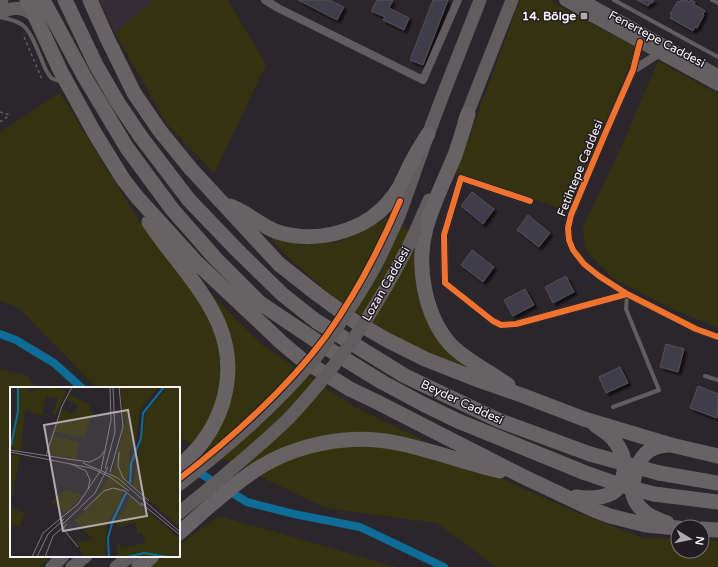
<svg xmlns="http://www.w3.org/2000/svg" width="718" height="567" viewBox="0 0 718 567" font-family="'Varela Round',sans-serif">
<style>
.built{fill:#362c37}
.green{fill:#33340f}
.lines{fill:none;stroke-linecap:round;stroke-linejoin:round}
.canal{stroke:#0d6d97;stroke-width:8}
.building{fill:#3f3d4c;stroke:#535154;filter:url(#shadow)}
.path{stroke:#5f5c5e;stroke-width:1.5;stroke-dasharray:3 3;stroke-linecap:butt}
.lane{stroke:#5f5d5d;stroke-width:4}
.street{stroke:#5f5d5d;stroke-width:8}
.secondary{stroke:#625f61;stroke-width:12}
.primary{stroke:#615d5e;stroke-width:13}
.highway{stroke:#676365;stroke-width:15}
.primary-bridge{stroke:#615d5e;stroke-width:13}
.highway-bridge{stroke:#676365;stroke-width:15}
.cycleway-casing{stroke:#221c23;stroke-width:8}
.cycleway{stroke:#ef722f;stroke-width:6}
.poi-dot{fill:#b0abb0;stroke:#221c23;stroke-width:1.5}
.labels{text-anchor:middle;stroke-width:3;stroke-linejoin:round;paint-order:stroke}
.poi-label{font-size:12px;font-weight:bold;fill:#f7f3f8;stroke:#221c23;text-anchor:end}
.street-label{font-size:12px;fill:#f7f3f8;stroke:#221c23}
.inset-river{fill:none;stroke:#0d6d97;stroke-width:2}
.inset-road{fill:none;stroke:#7d787d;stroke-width:1}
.view{fill:#b0abb0;fill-opacity:0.15;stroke:#b0abb0;stroke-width:2}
.inset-edge{fill:none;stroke:#f7f3f8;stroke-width:2}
</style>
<defs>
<filter id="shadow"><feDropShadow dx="3" dy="3" stdDeviation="1" flood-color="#0009"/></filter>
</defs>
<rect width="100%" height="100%" fill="#2b262b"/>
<path class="built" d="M99 0H154L115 33Z"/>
<path class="green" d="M154 0H228L266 65 214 173 167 124 115 33Z
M520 0H549L637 48 567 211 456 172Z
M658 61 718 94V328L670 308 613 278 585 250 583 228 622 145Z
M60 93 141 224 262 345 353 406 519 487 578 513 643 538 678 539V551H702V540L718 541V567H497L437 523 326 508 184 440 179 437V388H97L19 308 0 300V132Z
M387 218 421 237 443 344 467 367 420 350 381 330 330 294 284 253 270 236 304 245 339 242Z
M0 369 27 376 36 388H11V556H51L39 567H0Z
M219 516 396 567H149L164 556H179V545Z"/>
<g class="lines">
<path class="canal" d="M0 334 16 340 54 363 82 388
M180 461 247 502 294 514 360 527 444 567"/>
</g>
<path class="building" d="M298 0H329L344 7 337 20Z
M377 0H393L389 8 409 18 404 30 383 20 385 17 371 11Z
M433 0H448L423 65 410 60Z
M637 0H654L652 3H650L648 6Z
M681 0H686L689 2 691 0 695 2 694 4 705 11 703 14 704 15 697 28 695 27 693 31 670 18 672 15 670 14 678 1 680 2Z
M472 192 494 209 483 224 461 206Z
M528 215 550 233 539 247 517 230Z
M472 250 494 267 483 282 461 265Z
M566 276 574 292 553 303 545 287Z
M525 289 534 305 513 316 504 300Z
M666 344 684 349 678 372 660 367Z
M620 367 628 383 606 393 599 377Z
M698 386 718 394 717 418 690 408Z"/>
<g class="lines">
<path class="path" d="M24 37 42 79H44
M0 112 10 115
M0 122 10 115"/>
<path class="lane" d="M614 0 718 57
M712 0 718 3
M0 17C7 19 15 20 21 24 32 30 40 58 46 70 51 79 51 79 61 81
M705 376 718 380
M613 407 659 390 626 309 627 295"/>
<path class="street" d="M265 0 278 8 423 80 458 0
M640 42 633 70 605 134 571 215 568 228 569 240 573 250 584 264 599 276 627 294 696 329 718 337
M633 70 660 53
M530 201 461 178 444 235 445 283 493 321 501 325 516 324 627 294"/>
<path class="secondary" d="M565 0 594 17 718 85
M582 0 718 75"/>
<path class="primary" d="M0 1 2 0
M0 13C13 6 23 7 35 16
M464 122 512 0
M399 216C409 189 418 162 428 135 444 90 463 45 480 0
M416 230 429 200
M52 567 63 556
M72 567 86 556
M116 567 131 556"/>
<path class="highway" d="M27 0 31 7 60 70 94 132 123 179 137 197 196 262 282 343 301 359 350 389 377 402 522 476 594 510 610 516 646 525 678 528
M43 0 84 76 127 148 172 209 215 258 260 303 333 352 382 382 423 404 458 421 583 472
M65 0 96 65 118 103 141 137 189 200 237 250 282 294 316 321 405 376 498 420 590 454
M90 0 107 38 134 93 160 131 191 169 279 264 317 294 354 321 387 340 425 359 481 381 524 396 584 419 671 445 718 456
M468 114C464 127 460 141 455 155 445 179 433 203 426 228 416 265 424 313 449 343 460 355 474 363 488 372 495 376 502 381 508 385
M230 206C235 208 241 211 246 214 256 220 265 227 275 231 293 238 315 238 333 234 362 227 383 214 399 188 403 180 407 171 411 163 416 153 422 144 428 134
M149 222C188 281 247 325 222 405 214 429 199 450 179 466
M659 473 718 483
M654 494 718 502
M576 497C588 499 600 499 612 493 622 487 627 469 623 457 621 449 614 439 608 434 604 431 600 428 595 425
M667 523C654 518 641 513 635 500 631 493 632 485 634 478 638 458 647 446 668 445
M702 529 718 530
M179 533C203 512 227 489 254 471 294 444 350 433 397 443 432 450 465 463 500 471
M139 567 152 556"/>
<path class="primary-bridge" d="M179 485C228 446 277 405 316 357 325 345 334 332 342 320 356 299 369 279 380 257 386 244 393 230 399 216
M179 513C194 500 210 488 226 474 246 457 266 440 285 422 297 410 308 397 319 384 358 337 390 285 416 230"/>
<path class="highway-bridge" d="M590 454 659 473
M583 472 620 485 654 494"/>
<defs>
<path id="cycleway" d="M640 42 633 70 605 134 571 215 568 228 569 240 573 250 584 264 599 276 627 294 696 329 718 337
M530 201 461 178 444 235 445 283 493 321 501 325 516 324 627 294
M179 479C233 437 285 391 326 336 356 294 380 248 400 201"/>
</defs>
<use href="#cycleway" class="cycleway-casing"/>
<use href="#cycleway" class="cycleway"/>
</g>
<rect class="poi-dot" x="580" y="12" width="8" height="8" rx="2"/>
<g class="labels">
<g class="poi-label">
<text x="576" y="20">14. Bölge</text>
</g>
<g class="street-label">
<text transform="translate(657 39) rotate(28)" y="4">Fenertepe Caddesi</text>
<text transform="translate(580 168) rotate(-68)" y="4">Fetihtepe Caddesi</text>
<text transform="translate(386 284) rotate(-60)" y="4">Lozan Caddesi</text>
<text transform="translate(462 402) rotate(25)" y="4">Beyder Caddesi</text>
</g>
</g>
<g transform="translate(10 387)">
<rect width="170" height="170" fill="#2b262b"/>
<path d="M6 0H17L19 5 37 0H48L56 4 46 28 42 27 48 12 36 9 32 26 45 31 15 24 11 63 0 61 6 23ZM110 0H148L131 21 126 51 119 66V83L113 105 108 119 98 133 95 170H74L67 155 83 153 65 133 82 117 104 81 115 35ZM158 0H170V141L123 98 136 25ZM59 7 80 18 78 23 83 26 74 51 44 45 52 23 65 27 68 18 56 12ZM43 49 69 55 66 72 39 67ZM0 67 10 69 0 121 15 126 9 140 0 137ZM55 103 73 108 55 126 41 115ZM119 109 170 152V170H107V154L112 161 136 156 132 146H127L126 135 107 141 108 130 116 121Z" fill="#33340f"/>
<path class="inset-river" d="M1 59 8 24V0M120 96 121 77 131 51 133 26 154 0M99 170 98 151 103 133 116 106M117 170 134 166 158 170"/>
<path class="inset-road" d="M0 63 58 72M0 65 81 81 100 90 119 104M109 65 108 79 113 91 139 114M36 69 52 19 62 0M57 72 80 75 90 70 95 63M73 76 108 91 170 145M61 77 76 84 80 93 78 102M95 82 105 45 103 0M100 85 113 40 109 0M131 116 170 148M74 123 94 104 103 101 115 104 132 119M53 137 85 106 98 80M54 139V143L68 160M22 170 33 146 68 117 91 83 101 33 100 0M27 170 38 147 54 132M35 170 43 149 57 137"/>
<path class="view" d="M118 23 137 129 53 144 34 38Z"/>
<rect width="170" height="170" class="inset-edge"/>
</g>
<g transform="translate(690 539) rotate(100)"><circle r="19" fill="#221c23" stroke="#777278"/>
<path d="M0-3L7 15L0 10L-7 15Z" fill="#b0abb0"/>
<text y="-6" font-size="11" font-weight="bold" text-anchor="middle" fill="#f7f3f8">N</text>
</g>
</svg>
